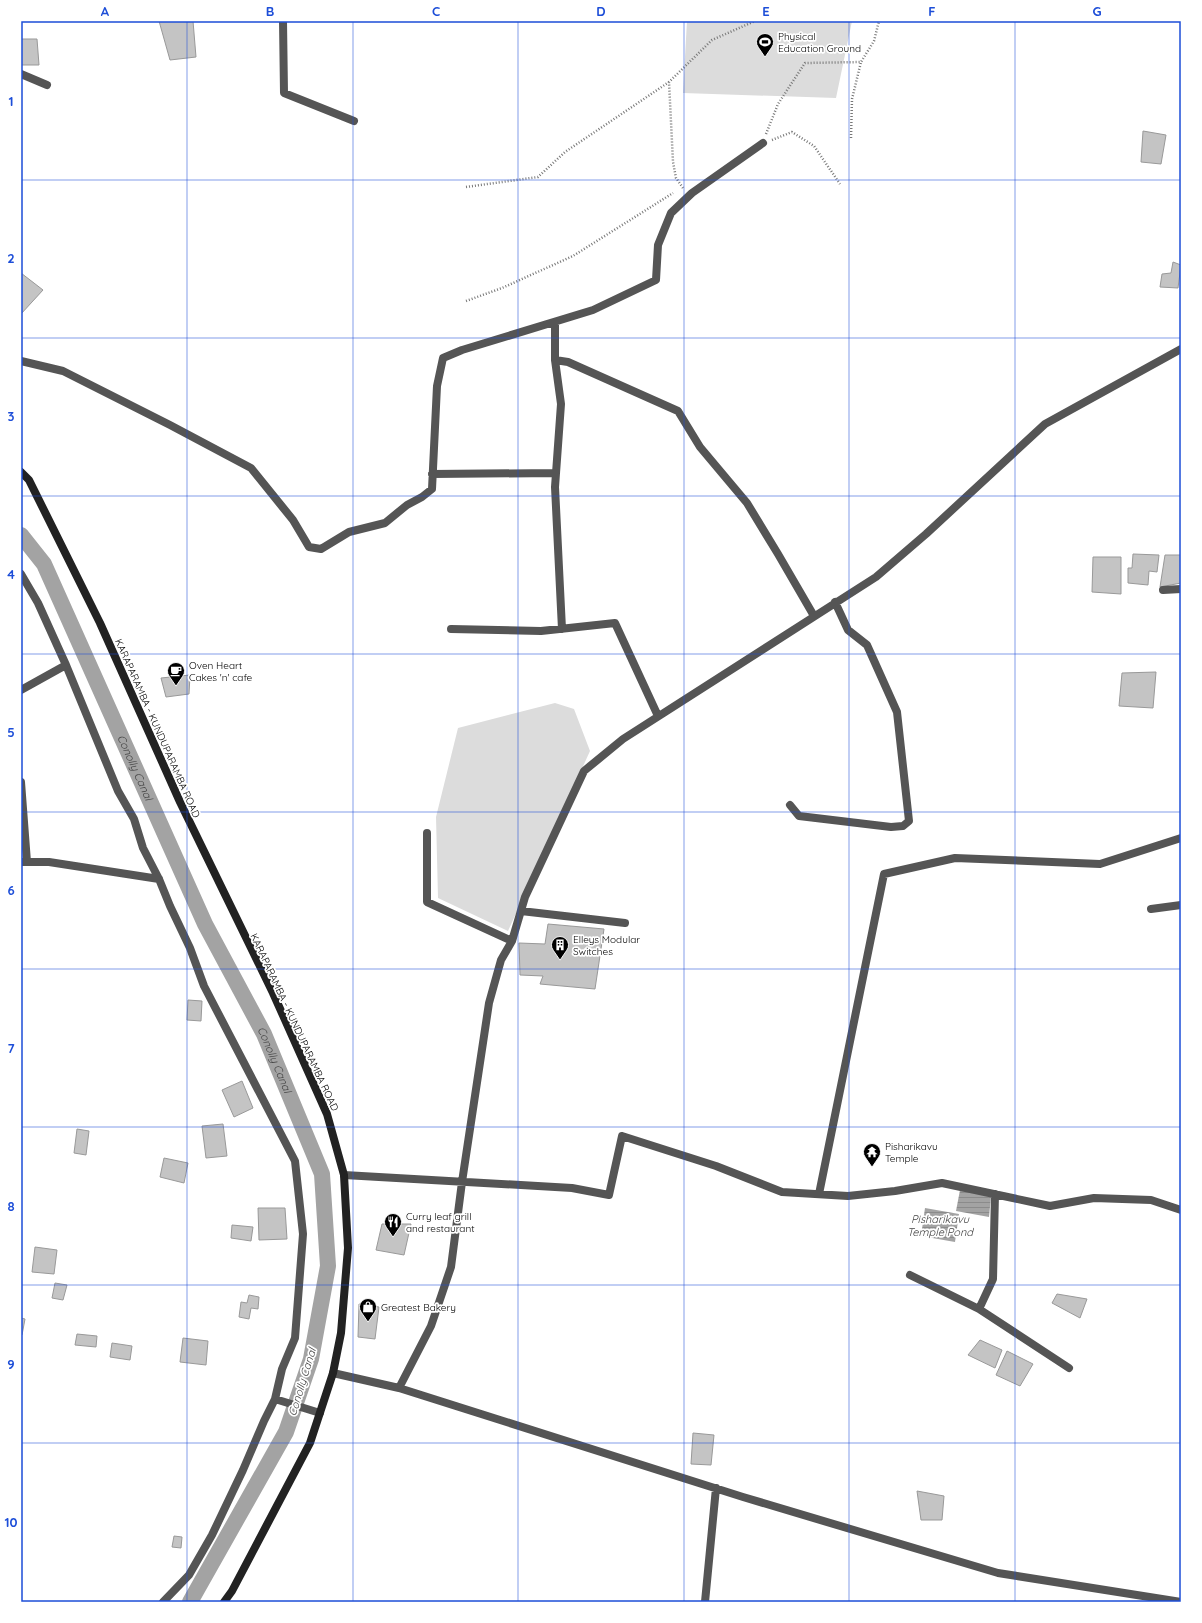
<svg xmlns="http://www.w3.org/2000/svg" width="1202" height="1623" viewBox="0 0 1202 1623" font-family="Quicksand,sans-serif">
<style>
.grass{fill:#dcdcdc}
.water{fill:url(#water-rules)}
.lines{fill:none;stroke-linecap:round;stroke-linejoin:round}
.canal{stroke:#a3a3a3;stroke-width:16}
.building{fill:#c4c4c4;stroke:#999}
.path{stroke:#777;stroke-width:2.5;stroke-dasharray:1 2;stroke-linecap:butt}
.street{stroke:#555;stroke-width:8}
.secondary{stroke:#222;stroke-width:8}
.grid{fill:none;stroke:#1d4ed8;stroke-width:1;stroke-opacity:0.55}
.labels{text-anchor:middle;stroke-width:3.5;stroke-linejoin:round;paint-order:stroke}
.poi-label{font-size:10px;fill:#000;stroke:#fff;text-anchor:start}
.street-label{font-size:10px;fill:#000;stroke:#fff}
.water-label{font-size:11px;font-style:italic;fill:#444;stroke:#fff}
.neatline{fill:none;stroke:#1d4ed8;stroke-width:1.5}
.grid-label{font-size:13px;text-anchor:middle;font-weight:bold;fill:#1d4ed8}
</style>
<defs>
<pattern id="water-rules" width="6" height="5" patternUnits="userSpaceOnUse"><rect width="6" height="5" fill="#a3a3a3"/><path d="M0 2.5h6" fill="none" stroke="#8b8b8b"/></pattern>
</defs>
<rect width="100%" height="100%" fill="#fff"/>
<path class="grass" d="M687 21H852L836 98 683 93Z
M555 703 574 709 590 751 508 931 438 898 436 817 458 728Z"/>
<path class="water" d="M960 1190 991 1196 989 1217 956 1211Z
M925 1208 959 1214 955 1242 921 1236Z"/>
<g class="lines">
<path class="canal" id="s1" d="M21 535 44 564 205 924 264 1034 322 1174 328 1266 311 1359 286 1432 190 1602"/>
</g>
<path class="building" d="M159 21H193L196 57 170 60Z
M21 39H37L39 65H21Z
M1143 131 1166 135 1161 164 1141 162Z
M1173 262 1181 265 1178 288 1160 287 1162 274 1171 273Z
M21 273 43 290 21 314Z
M1133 554 1159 555 1157 572 1149 571 1148 585 1128 583V568H1132Z
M1165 555H1181V583L1160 587Z
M1093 557H1121V594L1092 592Z
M1156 672 1153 708 1119 706 1122 673Z
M190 675 189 694 166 697 161 678Z
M548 924 604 929 595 989 540 984 543 976 520 975 519 943 545 944Z
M188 1000 202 1001 201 1021 187 1020Z
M242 1081 253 1108 234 1117 222 1090Z
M223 1124 227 1156 206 1158 202 1126Z
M77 1129 89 1131 86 1155 74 1153Z
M164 1158 188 1163 184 1183 160 1177Z
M258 1208H285L287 1239 259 1240Z
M382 1224H411L404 1255 376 1250Z
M232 1225 253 1227 251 1241 231 1238Z
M35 1247 57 1250 54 1274 32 1272Z
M55 1283 67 1285 63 1300 52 1298Z
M1057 1294 1087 1299 1080 1318 1052 1303Z
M249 1295 259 1297 258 1309 251 1308 249 1319 239 1317 241 1302 247 1303Z
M359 1304 379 1307 375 1339 358 1337Z
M21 1318 25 1319 22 1335H21Z
M77 1334 97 1336 96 1347 75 1345Z
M183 1338 208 1341 206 1365 180 1362Z
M980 1340 1002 1350 995 1368 968 1355Z
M112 1343 132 1346 130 1360 110 1357Z
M1007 1351 1033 1364 1020 1386 996 1375Z
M693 1433 714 1435 711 1465 691 1464Z
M917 1491 944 1496 942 1520H921Z
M174 1536 182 1537 181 1548 172 1547Z"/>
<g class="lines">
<path class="path" d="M766 134 778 104 805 63 861 62 874 41 879 21
M851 138 852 99 861 62
M772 140 792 132 814 146 840 184
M466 187 538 177 565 152 669 82
M683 188 676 178 673 162 669 82 712 40 755 21
M466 301 502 288 573 256 673 193"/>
<path class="street" d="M283 21 284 93 354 121
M21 74 47 85
M555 322V360L561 404 555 487 562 629
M555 360 568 362 678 411 700 447 747 503 778 554 814 616
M21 361 63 371 170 425 251 468 293 520 309 547 321 549 349 532 385 523 407 505 422 497 432 489 437 386 443 358 462 350 593 310 656 280 658 245 671 213 692 193 763 143
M432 474 556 473
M21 574 38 603 66 665 118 791 134 819 143 848 159 879 170 906 190 948 204 986 295 1161 303 1234 295 1338 282 1369 275 1399 264 1421 243 1470 212 1535 189 1575 163 1602
M1163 590 1181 589
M451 629 541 631 615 623 658 716
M21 690 66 665
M21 782 27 862
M790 805 799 816 891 827 903 826 909 821 897 712 867 645 848 630 835 602
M427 833V902L512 941
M21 862H49L159 879
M1151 909 1181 905
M521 911 625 923
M344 1175 572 1188 609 1195 622 1136 716 1166 782 1192 848 1196 895 1191 942 1183 1050 1206 1094 1198 1151 1200 1181 1210
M819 1194 884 874 955 858 1100 864 1181 838
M910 1275 979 1309 1069 1368
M979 1309 993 1279 995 1194
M333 1373 399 1388 743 1497 998 1573 1181 1602
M399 1388 431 1326 451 1267 462 1182 489 1003 501 960 512 941 525 897 584 771 623 739 876 577 926 534 1045 424 1181 349
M275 1399 320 1413
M705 1602 716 1488"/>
<path class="secondary" d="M21 472 29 480 100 623 180 802 273 993 327 1114 344 1175 348 1248 341 1333 333 1373 310 1443 232 1591 224 1602"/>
</g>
<path class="grid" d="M187 21V1602M353 21V1602M518 21V1602M684 21V1602M849 21V1602M1015 21V1602M21 180H1181M21 338H1181M21 496H1181M21 654H1181M21 812H1181M21 969H1181M21 1127H1181M21 1285H1181M21 1443H1181"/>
<defs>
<symbol id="stadium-pin" viewBox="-11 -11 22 30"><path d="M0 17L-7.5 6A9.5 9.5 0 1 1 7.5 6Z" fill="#000" stroke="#fff"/><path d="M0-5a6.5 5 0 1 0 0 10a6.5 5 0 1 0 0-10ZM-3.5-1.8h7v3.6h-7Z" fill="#fff"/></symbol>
<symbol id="cafe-pin" viewBox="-11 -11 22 30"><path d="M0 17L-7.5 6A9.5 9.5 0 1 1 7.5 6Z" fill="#000" stroke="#fff"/><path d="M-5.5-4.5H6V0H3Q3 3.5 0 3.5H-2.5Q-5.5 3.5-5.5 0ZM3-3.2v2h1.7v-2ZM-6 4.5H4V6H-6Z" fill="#fff"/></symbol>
<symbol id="building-pin" viewBox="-11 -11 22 30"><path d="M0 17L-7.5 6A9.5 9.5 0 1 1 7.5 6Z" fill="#000" stroke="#fff"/><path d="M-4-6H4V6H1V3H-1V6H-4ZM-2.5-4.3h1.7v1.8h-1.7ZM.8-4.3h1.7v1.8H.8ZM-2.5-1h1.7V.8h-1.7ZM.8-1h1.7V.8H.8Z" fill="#fff"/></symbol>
<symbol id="temple-pin" viewBox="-11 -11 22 30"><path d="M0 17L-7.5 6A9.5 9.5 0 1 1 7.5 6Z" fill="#000" stroke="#fff"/><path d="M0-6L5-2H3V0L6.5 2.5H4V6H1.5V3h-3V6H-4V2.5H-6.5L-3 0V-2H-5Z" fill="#fff"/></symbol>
<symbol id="restaurant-pin" viewBox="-11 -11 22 30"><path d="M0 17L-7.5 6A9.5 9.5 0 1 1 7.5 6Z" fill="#000" stroke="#fff"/><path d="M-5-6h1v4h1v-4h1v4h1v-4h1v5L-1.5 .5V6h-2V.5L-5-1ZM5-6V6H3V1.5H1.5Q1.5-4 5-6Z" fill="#fff"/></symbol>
<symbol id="shop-pin" viewBox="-11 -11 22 30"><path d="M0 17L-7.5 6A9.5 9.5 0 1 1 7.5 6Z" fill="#000" stroke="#fff"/><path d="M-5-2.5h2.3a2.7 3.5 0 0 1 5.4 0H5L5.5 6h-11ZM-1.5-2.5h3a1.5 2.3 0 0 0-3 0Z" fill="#fff"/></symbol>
</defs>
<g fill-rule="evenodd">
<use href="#stadium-pin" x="755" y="32" width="20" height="27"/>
<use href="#cafe-pin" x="166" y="661" width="20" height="27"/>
<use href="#building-pin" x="550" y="935" width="20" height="27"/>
<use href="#temple-pin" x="862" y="1142" width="20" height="27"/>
<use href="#restaurant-pin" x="383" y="1212" width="20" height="27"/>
<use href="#shop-pin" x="358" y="1297" width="20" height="27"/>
</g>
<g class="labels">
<g class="poi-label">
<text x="778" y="40">Physical<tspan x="778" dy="12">Education Ground</tspan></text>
<text x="189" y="669">Oven Heart<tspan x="189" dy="12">Cakes 'n' cafe</tspan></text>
<text x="573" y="943">Elleys Modular<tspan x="573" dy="12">Switches</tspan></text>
<text x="885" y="1150">Pisharikavu<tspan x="885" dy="12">Temple</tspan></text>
<text x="406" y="1220">Curry leaf grill<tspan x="406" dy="12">and restaurant</tspan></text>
<text x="381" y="1311">Greatest Bakery</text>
</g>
<g class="street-label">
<text transform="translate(158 728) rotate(66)" y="4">KARAPARAMBA - KUNDUPARAMBA ROAD</text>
<text transform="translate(295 1022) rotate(65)" y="4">KARAPARAMBA - KUNDUPARAMBA ROAD</text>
</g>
<g class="water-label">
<text dy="4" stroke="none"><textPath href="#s1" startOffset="260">Conolly Canal</textPath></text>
<text dy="4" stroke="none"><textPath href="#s1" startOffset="584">Conolly Canal</textPath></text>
<text x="940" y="1223">Pisharikavu<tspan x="940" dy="13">Temple Pond</tspan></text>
<text transform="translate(302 1382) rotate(-73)" y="4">Conolly Canal</text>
</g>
</g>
<rect width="1202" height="1623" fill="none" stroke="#ffffff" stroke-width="44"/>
<rect x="22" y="22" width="1158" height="1579" class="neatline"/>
<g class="grid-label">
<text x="105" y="16">A</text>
<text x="270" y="16">B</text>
<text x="436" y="16">C</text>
<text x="601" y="16">D</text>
<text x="766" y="16">E</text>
<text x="932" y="16">F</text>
<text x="1097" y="16">G</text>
<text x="11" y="106">1</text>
<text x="11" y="263">2</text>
<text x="11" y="421">3</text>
<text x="11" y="579">4</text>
<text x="11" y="737">5</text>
<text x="11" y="895">6</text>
<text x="11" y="1053">7</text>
<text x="11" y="1211">8</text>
<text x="11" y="1369">9</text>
<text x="11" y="1527">10</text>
</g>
</svg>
